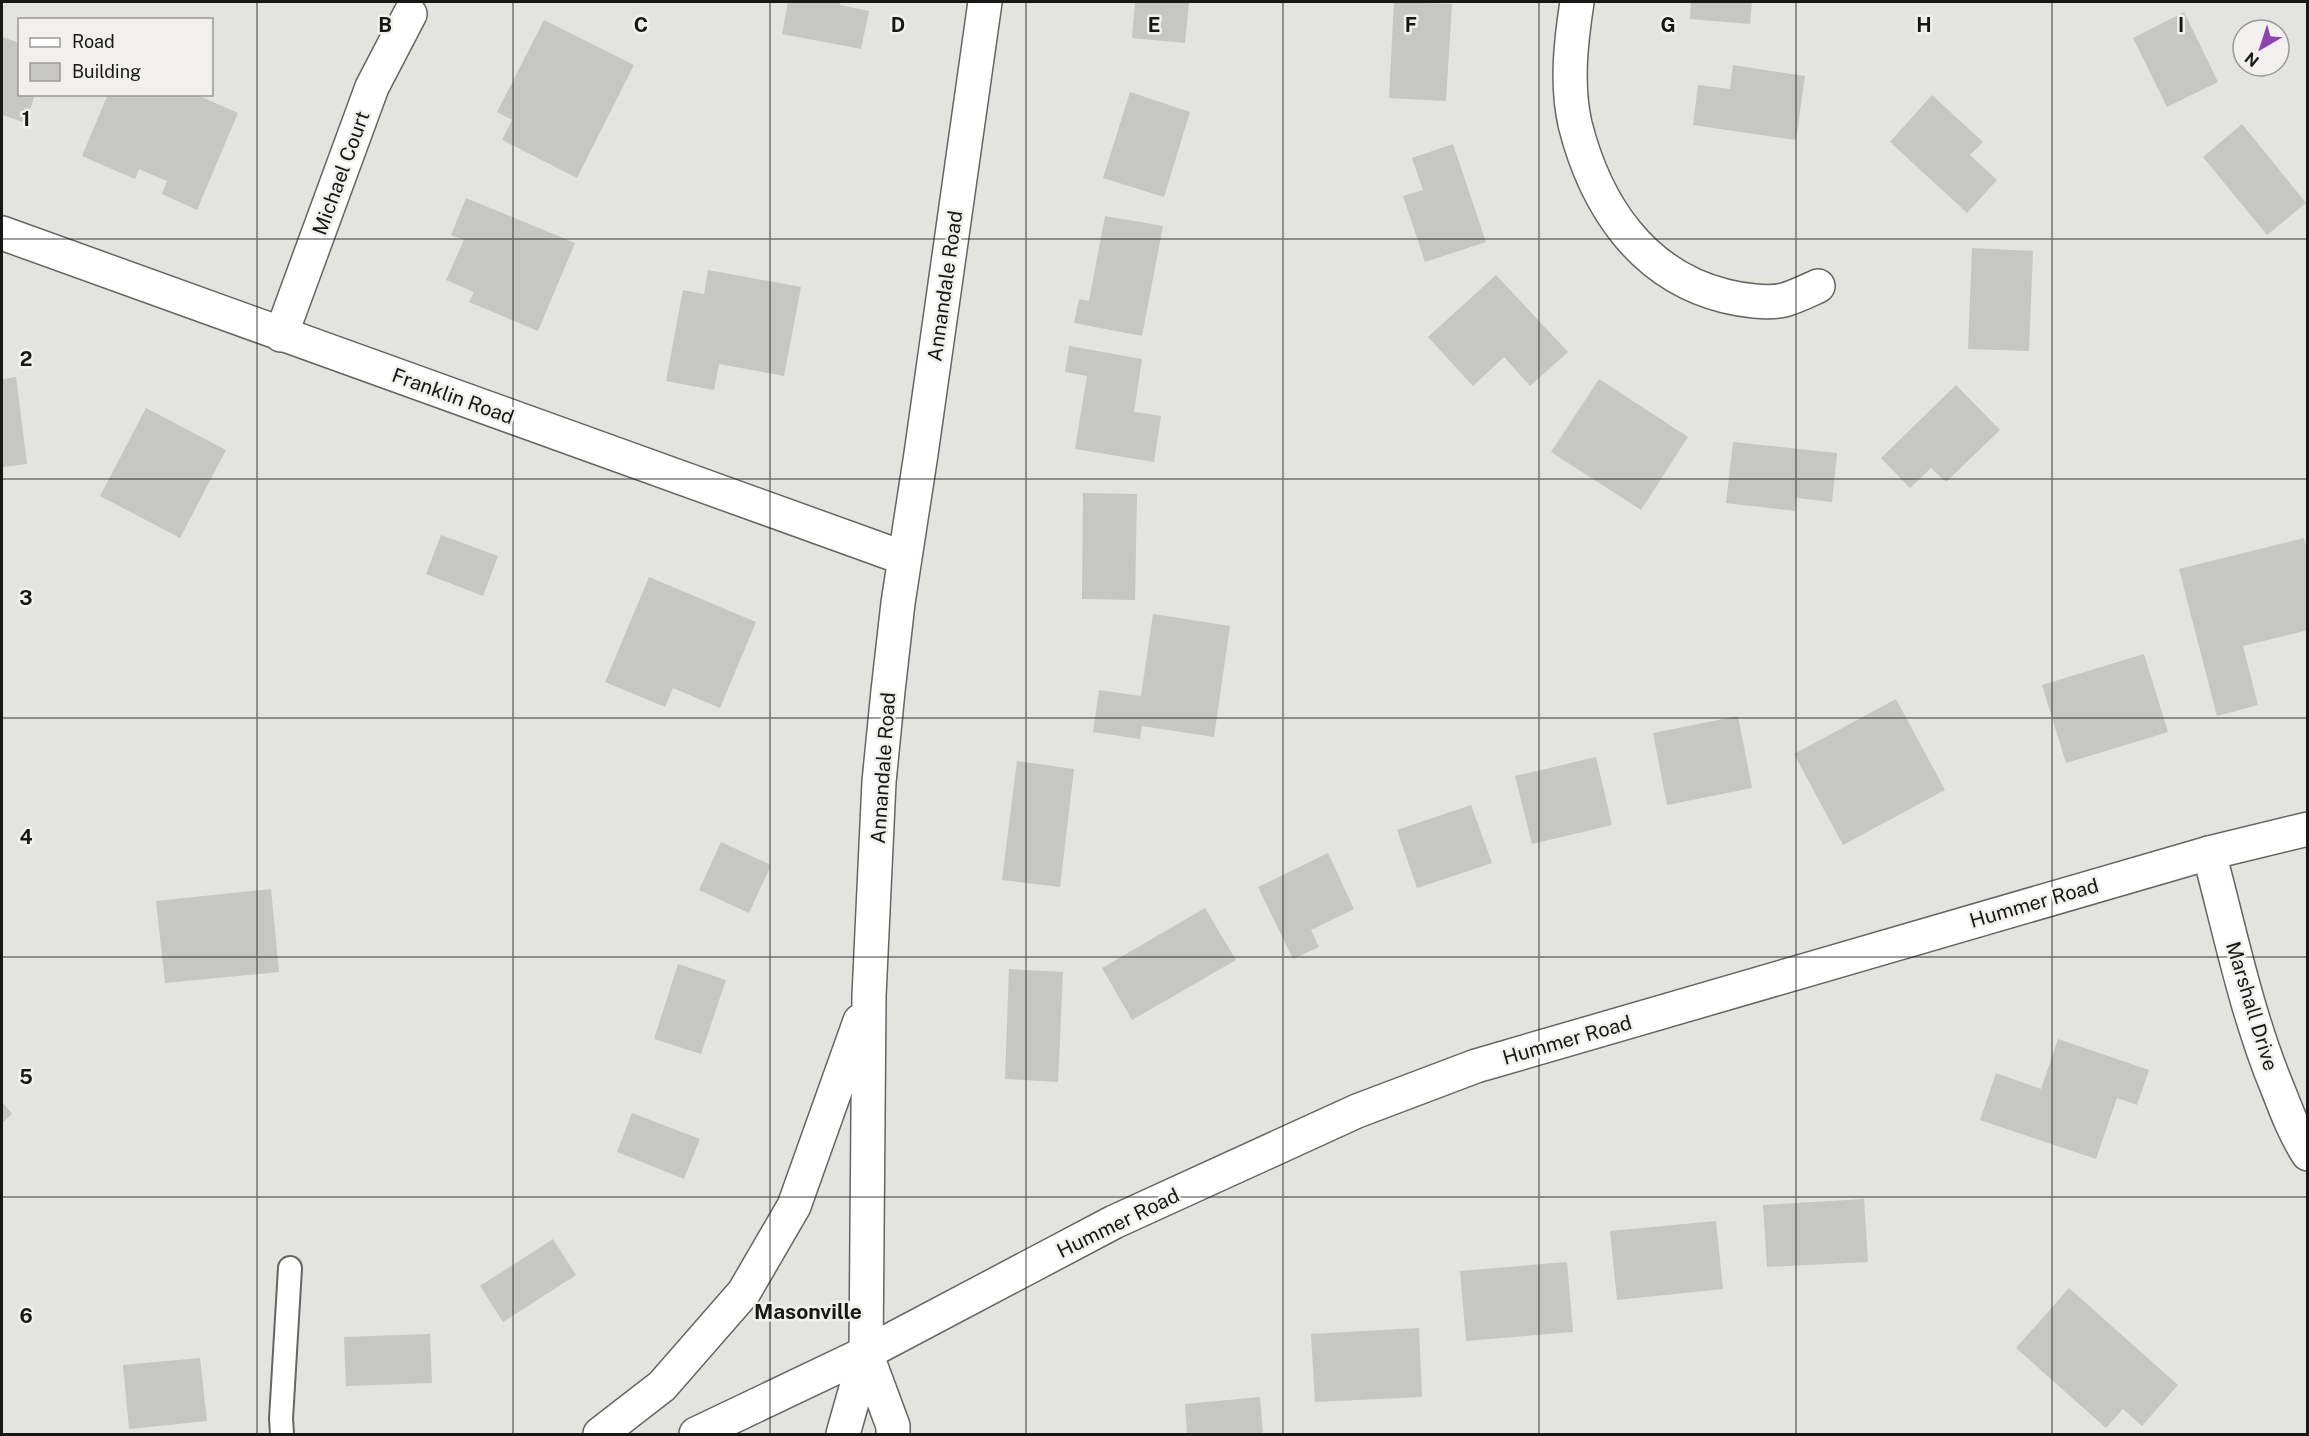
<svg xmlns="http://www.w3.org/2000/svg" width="2309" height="1436" viewBox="0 0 2309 1436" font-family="'Public Sans',sans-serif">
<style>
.building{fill:#c6c6c2}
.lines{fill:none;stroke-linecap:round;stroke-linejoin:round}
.lane-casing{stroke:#666562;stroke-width:26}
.street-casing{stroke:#666562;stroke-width:36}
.secondary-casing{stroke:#666562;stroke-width:36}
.primary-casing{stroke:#666562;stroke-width:36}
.lane{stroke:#fff;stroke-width:22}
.street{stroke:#fff;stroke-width:33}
.secondary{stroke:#fff;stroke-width:33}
.primary{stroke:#fff;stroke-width:33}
.grid{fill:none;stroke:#171716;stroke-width:1.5;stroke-opacity:0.55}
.labels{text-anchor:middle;stroke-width:5;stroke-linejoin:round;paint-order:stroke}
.street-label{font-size:20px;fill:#171716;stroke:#f1f0ed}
.neighbourhood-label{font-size:21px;font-weight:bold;fill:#171716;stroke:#f1f0ed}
.grid-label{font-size:20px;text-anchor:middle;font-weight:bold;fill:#171716;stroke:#f1f0ed;stroke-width:5;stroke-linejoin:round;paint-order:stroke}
</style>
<rect width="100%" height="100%" fill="#e3e3e0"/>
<path class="building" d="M788 2H840V5L869 11 861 49 782 34Z
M1135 2H1189L1185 43 1132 38Z
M1394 2 1452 4 1446 101 1389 98Z
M1691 2H1752L1750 24 1690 19Z
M2184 12 2218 82 2167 107 2133 38Z
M544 20 634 65 577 178 502 140 512 120 497 112Z
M2 37 20 43V94H35L26 123 2 115Z
M1733 65 1805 76 1796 140 1693 125 1698 85 1730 89Z
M1130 92 1190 112 1164 197 1103 178Z
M108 94H195L238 113 197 210 162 194 167 181 139 169 135 179 82 156Z
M1932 95 1983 142 1970 155 1997 180 1967 213 1890 142Z
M2242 124 2306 203 2267 235 2203 157Z
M1453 144 1486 242 1425 262 1403 196 1423 190 1412 158Z
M466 198 575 243 538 331 469 302 474 292 446 280 464 240 451 235Z
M1105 216 1163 226 1142 336 1074 323 1079 299 1089 301Z
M1972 248 2033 251 2029 351 1968 349Z
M708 270 801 287 784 376 719 364 714 390 666 381 683 290 704 294Z
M1496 275 1568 352 1530 386 1504 357 1473 386 1428 337Z
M1069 346 1142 359 1134 412 1161 416 1154 462 1075 449 1087 376 1065 372Z
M16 377 27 464 2 467V379Z
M1599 379 1688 437 1641 510 1551 452Z
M1956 385 2000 430 1946 482 1931 468 1910 488 1881 458Z
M146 408 226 450 180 538 100 496Z
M1733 442 1837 453 1832 502 1796 498 1795 511 1726 503Z
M1083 493 1137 494 1135 600 1082 599Z
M441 535 498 556 483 596 426 574Z
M2304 538 2308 553V630L2243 646 2258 705 2217 716 2179 569Z
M649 577 756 622 720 708 673 688 665 707 605 682Z
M1153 614 1230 626 1214 737 1142 726 1140 739 1093 732 1099 690 1141 696Z
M2144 654 2168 732 2066 763 2042 685Z
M1896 699 1945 790 1843 845 1794 754Z
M1738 716 1752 788 1667 805 1653 733Z
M1596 757 1612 825 1532 844 1515 776Z
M1017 761 1074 769 1060 887 1002 880Z
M1471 805 1492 863 1417 888 1397 830Z
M721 842 771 865 749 913 699 890Z
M1328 853 1354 909 1311 930 1319 947 1293 959 1258 887Z
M271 889 279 972 165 983 156 901Z
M1205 908 1236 960 1132 1020 1102 968Z
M678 964 726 980 701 1054 654 1039Z
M1009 969 1063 972 1058 1082 1005 1079Z
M2058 1039 2149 1070 2137 1105 2117 1098 2096 1159 1980 1120 1996 1073 2041 1089Z
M2 1102 12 1114 2 1123Z
M632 1113 700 1139 684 1179 617 1152Z
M1864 1199 1868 1262 1767 1267 1763 1205Z
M1716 1221 1723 1289 1617 1300 1610 1231Z
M553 1239 576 1275 503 1322 480 1286Z
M1567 1262 1573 1332 1466 1341 1460 1271Z
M2069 1288 2178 1385 2142 1426 2123 1409 2106 1428 2016 1348Z
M1419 1328 1422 1397 1315 1402 1311 1334Z
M430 1334 432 1383 346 1386 344 1337Z
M200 1358 207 1421 129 1429 123 1365Z
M1260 1397 1263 1434H1187L1185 1404Z"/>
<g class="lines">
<defs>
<path id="lane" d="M282 1434 281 1419 290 1268"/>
<path id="street" d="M1577 2C1571 41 1566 84 1575 124 1595 204 1641 275 1725 296 1741 300 1768 304 1784 300 1795 297 1807 291 1818 286
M2 233 904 558
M281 335 372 87 410 14
M2209 853C2230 931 2246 1012 2277 1087 2286 1110 2294 1132 2308 1154"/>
<path id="secondary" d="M696 1434 866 1353 1114 1222 1357 1111 1476 1066 2209 853 2308 829"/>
<path id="primary" d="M866 1353 893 1426V1434
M600 1434 662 1386 744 1292 794 1206 860 1021
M843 1434 866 1353 869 996 879 782 888 691 898 603 921 454 985 2"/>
</defs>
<use href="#lane" class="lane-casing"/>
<use href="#street" class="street-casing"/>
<use href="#secondary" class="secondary-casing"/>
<use href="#primary" class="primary-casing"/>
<use href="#lane" class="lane"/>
<use href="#street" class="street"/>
<use href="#secondary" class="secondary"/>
<use href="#primary" class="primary"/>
</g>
<path class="grid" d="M257 2V1434M513 2V1434M770 2V1434M1026 2V1434M1283 2V1434M1539 2V1434M1796 2V1434M2052 2V1434M2 239H2308M2 479H2308M2 718H2308M2 957H2308M2 1197H2308"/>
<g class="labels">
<g class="street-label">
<text transform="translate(341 173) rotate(-70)" y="7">Michael Court</text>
<text transform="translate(945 286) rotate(-82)" y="7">Annandale Road</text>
<text transform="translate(453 396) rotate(20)" y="7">Franklin Road</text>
<text transform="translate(883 768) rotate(-86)" y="7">Annandale Road</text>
<text transform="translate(2034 903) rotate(-16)" y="7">Hummer Road</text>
<text transform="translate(2252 1006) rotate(73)" y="7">Marshall Drive</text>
<text transform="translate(1567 1040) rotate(-16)" y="7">Hummer Road</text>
<text transform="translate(1118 1223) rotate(-26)" y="7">Hummer Road</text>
</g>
<g class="neighbourhood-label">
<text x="808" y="1319">Masonville</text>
</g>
</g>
<g class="grid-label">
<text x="385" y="32">B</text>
<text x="641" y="32">C</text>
<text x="898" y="32">D</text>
<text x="1154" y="32">E</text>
<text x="1411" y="32">F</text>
<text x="1668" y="32">G</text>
<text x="1924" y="32">H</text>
<text x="2181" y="32">I</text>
<text x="26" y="126">1</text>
<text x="26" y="366">2</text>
<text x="26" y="605">3</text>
<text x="26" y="844">4</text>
<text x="26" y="1084">5</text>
<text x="26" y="1323">6</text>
</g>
<rect width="2309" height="1436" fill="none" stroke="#171716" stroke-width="6"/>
<rect x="18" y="18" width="195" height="78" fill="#f1f0ed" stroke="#9a9997" stroke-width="1.5"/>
<rect x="30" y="38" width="30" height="9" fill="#ffffff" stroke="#9a9997" stroke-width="1.5"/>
<text x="72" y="48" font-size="18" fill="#171716">Road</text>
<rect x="30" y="63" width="30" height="18" fill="#c6c6c2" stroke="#9a9997" stroke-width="1.5"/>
<text x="72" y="78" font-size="18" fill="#171716">Building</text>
<g transform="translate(2261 48) rotate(219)"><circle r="28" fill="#f1f0ed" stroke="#9a9997" stroke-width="1.5"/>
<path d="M0-4.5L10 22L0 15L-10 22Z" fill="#8e43b4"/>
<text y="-9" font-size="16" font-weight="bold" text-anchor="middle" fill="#171716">N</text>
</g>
</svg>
